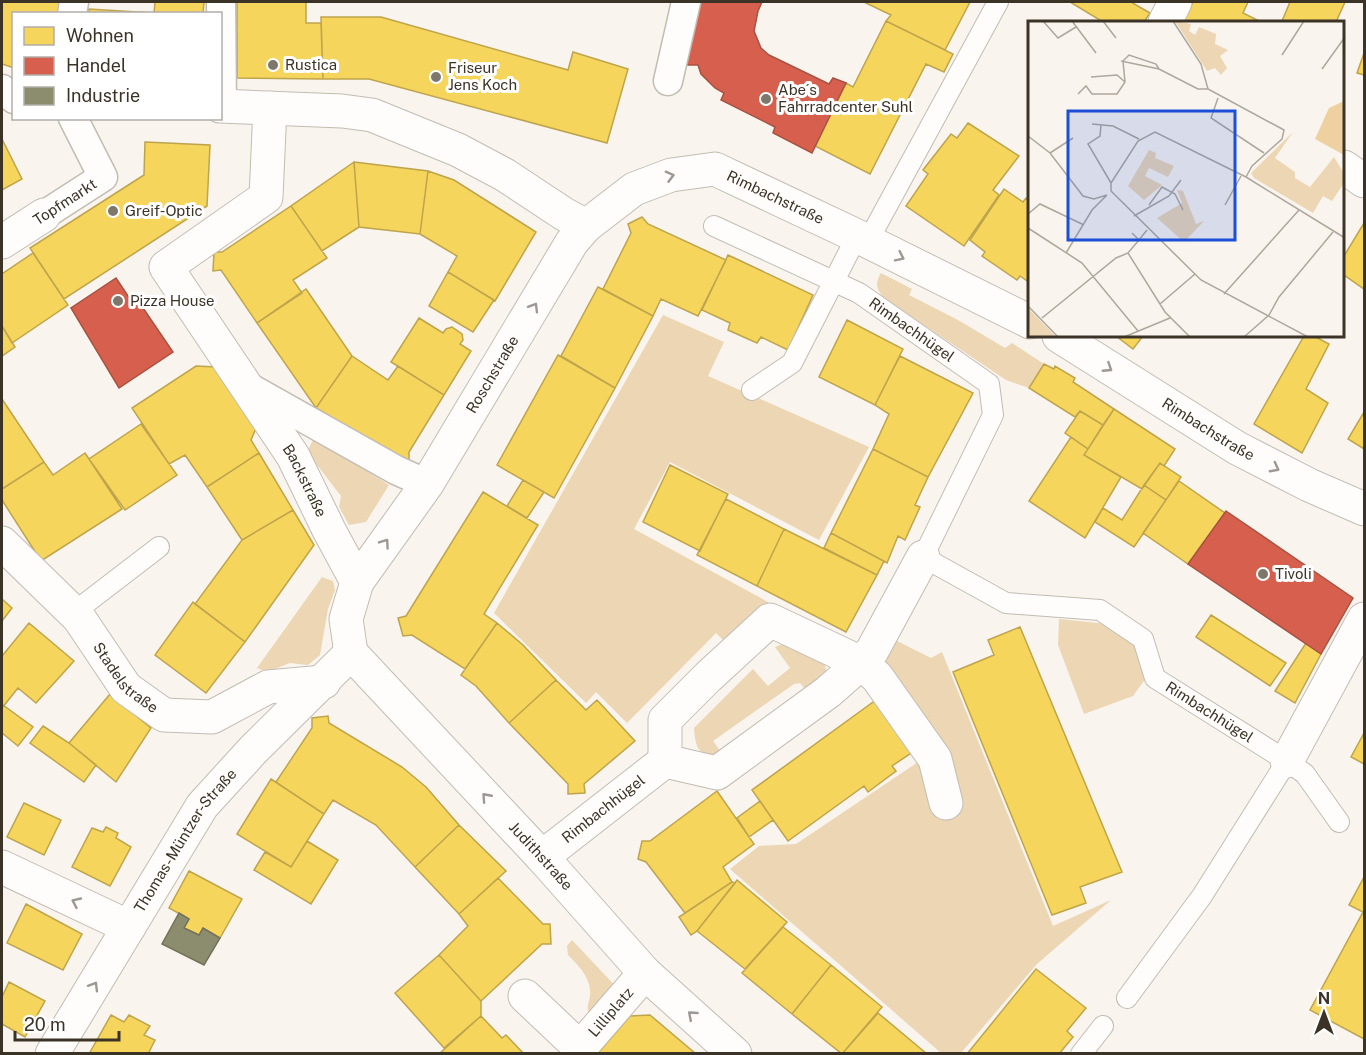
<svg xmlns="http://www.w3.org/2000/svg" width="1366" height="1055" viewBox="0 0 1366 1055" font-family="'Public Sans',sans-serif">
<style>
.green{fill:#ecd6b4}
.homes{fill:#f6d55c;stroke:#bea44c;stroke-width:1.5}
.shops{fill:#d6604d;stroke:#a85242;stroke-width:1.5}
.industry{fill:#8c8c6e;stroke:#747159;stroke-width:1.5}
.lines{fill:none;stroke-linecap:round;stroke-linejoin:round}
.service-casing{stroke:#c2bcb3;stroke-width:22}
.pedestrian-casing{stroke:#c2bcb3;stroke-width:31}
.minor-casing{stroke:#c2bcb3;stroke-width:35}
.service{stroke:#fefdfc;stroke-width:20}
.pedestrian{stroke:#fefdfc;stroke-width:28}
.minor{stroke:#fefdfc;stroke-width:33}
.oneway{stroke:#9d9892}
.poi-dot{fill:#7e776c;stroke:#fff;stroke-width:2}
.labels{text-anchor:middle;stroke-width:6;stroke-linejoin:round;paint-order:stroke}
.poi-label{font-size:15px;fill:#3c3327;stroke:#fff;text-anchor:start}
.street-label{font-size:15px;fill:#3c3327;stroke:#fff}
.inset-road{fill:none;stroke:#ada79e;stroke-width:1.5}
.view{fill:#1d4ed8;fill-opacity:0.15;stroke:#1d4ed8;stroke-width:3}
.inset-edge{fill:none;stroke:#3c3327;stroke-width:3}
</style>
<rect width="100%" height="100%" fill="#f9f4ed"/>
<path class="green" d="M881 273 912 289 909 295 958 320 1005 348 1012 343 1044 364 1029 388 1006 380 885 299C877 290 874 285 881 273Z
M663 315 724 342 708 376 869 447 819 540 670 462 634 529 768 602 731 648 716 633 627 723 596 692 586 703 494 613Z
M314 438 389 485 366 522 349 525 339 507 341 496 307 452Z
M322 577 333 581 335 590 328 609 320 655 308 665 290 663 267 672 257 668Z
M1059 619 1108 624 1136 643 1146 678 1133 696 1084 714 1058 645Z
M893 639 931 658 942 652 1053 926 1111 900 1037 964 961 1053H941L730 869 759 846 796 844 939 748 879 661Z
M785 643 824 662 828 677 813 699 800 683 794 684 713 741 726 759C701 753 696 756 694 728L753 669 768 686 790 668 775 647Z
M572 940 620 991 589 1014C586 1007 589 1003 590 996 592 979 579 966 568 955L567 946Z"/>
<path class="homes" d="M2 2H64L62 14H14V68L2 64Z
M155 2H204L203 14H89V9L154 13Z
M237 2H306V23H321L323 79 237 78Z
M864 2H970L945 50 886 21 891 15Z
M1070 2H1131L1150 13 1144 22H1103Z
M1193 2H1248L1243 13 1259 21 1258 22H1183Z
M1290 2H1345L1336 22H1286L1282 21Z
M321 17H381L568 70 573 52 628 69 607 143 369 79H323Z
M886 21 953 54 944 72 926 64 870 174 815 146 846 83 853 87Z
M1364 53V75L1357 73Z
M968 123 1019 156 993 190 999 195 964 246 906 206 928 174 923 170 951 134 957 138Z
M2 139 22 179 2 190Z
M145 142 210 145 207 206 64 299 30 248 144 175Z
M354 162 428 171 420 234 359 227Z
M354 162 359 227 322 251 291 206Z
M428 171 454 180 536 232 495 301 448 272 457 256 420 234Z
M1004 189 1023 202 1026 198 1030 201V283L1020 276 1017 280 982 256 985 252 970 240Z
M291 206 327 258 293 280 302 293 257 323 221 270 213 271 214 252H222Z
M642 217 648 224 726 260 698 316 661 299 653 316 603 289 631 233 628 224Z
M1364 223V289L1344 275V256Z
M33 253 68 305 12 343 2 326V274Z
M728 255 813 295 788 350 761 337 757 343 728 330 730 323 702 310Z
M448 272 494 300 473 332 429 306Z
M598 287 653 316 615 388 561 356Z
M306 289 352 356 316 408 257 323Z
M419 318 443 333 446 329 452 327 462 334 463 340 460 344 471 351 444 395 391 362Z
M847 320 903 349 875 405 819 377Z
M2 326 15 347 2 356Z
M1116 336H1143L1133 349Z
M1304 336H1314L1329 344 1306 389 1328 403 1302 453 1254 424Z
M558 355 615 388 554 498 497 465Z
M352 356 388 380 398 366 444 395 409 452V460H402L316 408Z
M900 356 973 393 928 477 873 449 889 414 875 405Z
M1044 364 1054 369 1055 366 1075 378 1073 382 1114 409 1103 425 1080 411 1075 417 1029 388Z
M196 366 216 367 257 426 251 440 259 453 207 487 185 455 169 464 132 408Z
M2 399 44 462 2 489Z
M1114 409 1175 449 1164 466 1160 463 1142 489 1084 455Z
M1080 411 1103 425 1088 449 1065 433Z
M1364 412V449L1348 439Z
M141 424 177 475 125 510 89 459Z
M1071 437 1088 449 1084 455 1121 477 1085 538 1029 501Z
M873 449 928 477 915 505 920 507 905 540 898 536 887 563 831 533Z
M85 453 122 509 41 561 2 500V489L44 462 53 475Z
M259 453 293 510 242 540 207 487Z
M1160 463 1181 477 1166 500 1144 485Z
M670 465 728 494 700 551 643 522Z
M523 480 544 492 527 518 507 506Z
M1179 481 1225 513 1188 564 1143 533Z
M1144 485 1166 500 1134 547 1095 522 1103 508 1122 520Z
M483 492 538 525 484 614 497 623 465 669 412 635 403 636 398 618 406 616Z
M726 499 784 529 757 586 697 555Z
M293 510 314 545 245 642 195 604 242 540Z
M784 529 877 575 846 632 757 586Z
M831 533 884 561 877 575 824 548Z
M2 599 12 608 2 621Z
M193 602 245 642 206 693 155 655Z
M1211 615 1286 663 1270 686 1196 637Z
M29 623 74 661 36 703 18 688 2 708V656Z
M497 623 523 645 556 680 509 723 476 686 461 675Z
M1020 627 1122 872 1080 887 1086 903 1052 915 953 672 994 655 988 640Z
M1306 643 1321 654 1295 703 1275 691Z
M556 680 586 710 597 700 635 741 584 784 585 793 568 794V784L509 723Z
M110 694 151 728 116 782 69 743Z
M880 697 917 749 892 766 896 771 868 792 864 786 788 841 752 790Z
M3 705 33 727 18 746 2 733V708Z
M328 716 329 723 402 767 426 787 459 825 415 867 376 825 333 800 324 814 276 782 312 728V718Z
M43 726 69 743 96 765 84 782 30 743Z
M1364 733V764L1351 757Z
M271 779 324 814 291 867 237 834Z
M717 791 754 844 723 867 732 882 685 913 646 862 638 859 642 841H650Z
M760 801 773 820 749 837 737 818Z
M24 803 61 820 44 855 7 837Z
M459 825 506 871 459 914 415 867Z
M106 827 118 833 116 838 131 847 110 886 72 867 92 828 103 832Z
M307 841 338 860 311 904 254 870 265 852 291 867Z
M189 871 242 899 220 938 203 928 199 935 184 928 189 919 169 908Z
M1364 877V1039L1310 1010 1363 912 1349 905Z
M498 878 543 924H550L551 944H542L481 1001 439 955 468 926 459 914Z
M737 880 787 922 745 969 697 931Z
M732 882 735 883 697 931 691 935 679 917Z
M26 904 82 934 63 970 7 943Z
M783 927 831 965 792 1014 742 973Z
M439 955 481 1001V1016L444 1048 395 993Z
M831 965 882 1007 842 1054 792 1014Z
M1036 969 1086 1008 1067 1031 1073 1037 1059 1054H967Z
M9 982 45 1001 25 1037 2 1024V997Z
M878 1013 927 1054H842Z
M111 1015 124 1022 129 1015 150 1026 144 1035 155 1040 148 1054H89Z
M650 1015 696 1054 598 1053 630 1016Z
M481 1016 502 1038 506 1035 524 1054H439Z"/>
<path class="shops" d="M698 2H762L758 11 754 31 761 48 769 55 829 84 833 78 846 83 812 153 773 133 775 127 721 100 724 93 715 88 701 74 698 65H684L686 35H693L698 14 693 13Z
M116 278 132 302 137 299 173 352 119 388 71 308Z
M1226 511 1353 598 1321 654 1188 564Z"/>
<path class="industry" d="M179 913 189 919 184 928 199 935 203 928 220 938 204 965 162 944Z"/>
<g class="lines">
<defs>
<g id="service">
<path id="s1" d="M714 226 859 293 989 384 993 415 923 557 1006 603 1100 610 1143 639 1155 678 1287 761 1305 774 1339 822"/>
<path d="M868 241 998 2"/>
<path d="M752 390 792 363 857 236"/>
<path d="M73 613 159 547"/>
<path d="M1127 998 1202 896 1287 761"/>
<path d="M1081 1054 1103 1026"/>
</g>
<path id="pedestrian" d="M221 2 222 106
M72 14 74 2
M668 81 686 2
M2 89 14 99
M44 215 103 177 73 118
M245 385 396 470 427 484"/>
<g id="minor">
<path d="M1165 22 1175 2"/>
<path d="M220 106 342 111 372 115 458 150 505 175 564 214 586 226"/>
<path id="s2" d="M270 108 266 197 166 267 293 456 329 530 357 582"/>
<path d="M1344 167 1364 181"/>
<path d="M2 242 44 215"/>
<path id="s3" d="M1059 336 1237 448 1309 485 1364 509"/>
<path id="s4" d="M2 543 79 618 126 688 164 715 212 717 268 687 324 682"/>
<path id="s5" d="M351 653 346 619 357 582 427 484 572 242 586 226 634 189 671 175 715 169 857 236 1030 322"/>
<path id="s6" d="M351 653 542 857 645 973 735 1054"/>
<path d="M665 761V720L708 677 770 620 861 663 877 677 935 759 946 803"/>
<path d="M1287 761 1364 619"/>
<path id="s7" d="M542 857 665 761 717 773 828 692 861 663 872 651 923 557"/>
<path d="M2 867 129 927"/>
<path id="s8" d="M525 996 580 1048 645 973"/>
<path id="s9" d="M52 1054 202 806 253 750 351 653"/>
</g>
</defs>
<use href="#service" class="service-casing"/>
<use href="#pedestrian" class="pedestrian-casing"/>
<use href="#minor" class="minor-casing"/>
<use href="#service" class="service"/>
<use href="#pedestrian" class="pedestrian"/>
<use href="#minor" class="minor"/>
</g>
<defs><path id="oneway-chevron" d="M-2-3.5L2.5 0L-2 3.5" fill="none" stroke-width="1.6" stroke-linecap="round" stroke-linejoin="round" transform="scale(1.5)"/></defs>
<g class="oneway">
<use href="#oneway-chevron" transform="translate(670 176) rotate(-15)"/>
<use href="#oneway-chevron" transform="translate(900 257) rotate(26)"/>
<use href="#oneway-chevron" transform="translate(534 307) rotate(-59)"/>
<use href="#oneway-chevron" transform="translate(1108 368) rotate(33)"/>
<use href="#oneway-chevron" transform="translate(1275 468) rotate(28)"/>
<use href="#oneway-chevron" transform="translate(385 543) rotate(-55)"/>
<use href="#oneway-chevron" transform="translate(486 797) rotate(-132)"/>
<use href="#oneway-chevron" transform="translate(76 902) rotate(-155)"/>
<use href="#oneway-chevron" transform="translate(94 986) rotate(-59)"/>
<use href="#oneway-chevron" transform="translate(692 1015) rotate(-139)"/>
</g>
<g class="poi-dot">
<circle cx="273" cy="65" r="6"/>
<circle cx="436" cy="77" r="6"/>
<circle cx="766" cy="99" r="6"/>
<circle cx="113" cy="211" r="6"/>
<circle cx="118" cy="301" r="6"/>
<circle cx="1263" cy="574" r="6"/>
</g>
<g class="labels">
<g class="poi-label">
<text x="285" y="70">Rustica</text>
<text x="448" y="73">Friseur<tspan x="448" dy="17">Jens Koch</tspan></text>
<text x="778" y="95">Abe´s<tspan x="778" dy="17">Fahrradcenter Suhl</tspan></text>
<text x="125" y="216">Greif-Optic</text>
<text x="130" y="306">Pizza House</text>
<text x="1275" y="579">Tivoli</text>
</g>
<g class="street-label">
<text dy="5" stroke="none"><textPath href="#s5" startOffset="708">Rimbachstraße</textPath></text>
<text transform="translate(65 202) rotate(-33)" y="5">Topfmarkt</text>
<text dy="5" stroke="none"><textPath href="#s1" startOffset="224">Rimbachhügel</textPath></text>
<text dy="5" stroke="none"><textPath href="#s5" startOffset="321">Roschstraße</textPath></text>
<text dy="5" stroke="none"><textPath href="#s3" startOffset="176">Rimbachstraße</textPath></text>
<text dy="5" stroke="none"><textPath href="#s2" startOffset="466">Backstraße</textPath></text>
<text dy="5" stroke="none"><textPath href="#s4" startOffset="184">Stadelstraße</textPath></text>
<text dy="5" stroke="none"><textPath href="#s1" startOffset="854">Rimbachhügel</textPath></text>
<text dy="5" stroke="none"><textPath href="#s7" startOffset="78">Rimbachhügel</textPath></text>
<text dy="5" stroke="none"><textPath href="#s9" startOffset="252">Thomas-Müntzer-Straße</textPath></text>
<text dy="5" stroke="none"><textPath href="#s6" startOffset="278">Judithstraße</textPath></text>
<text dy="5" stroke="none"><textPath href="#s8" startOffset="123">Lilliplatz</textPath></text>
</g>
</g>
<g transform="translate(1028 21)">
<rect width="316" height="316" fill="#f9f4ed"/>
<path d="M147 0 163 3 161 10 167 14 171 6 188 13 187 23 200 29 192 35 199 47 193 54 187 47 179 50ZM265 111 247 137 267 151V157L282 166 306 136 316 152V162L304 180 295 175 285 192 226 157 223 152ZM121 129 128 132 127 137 146 145 140 156 121 147 117 155 134 164 116 179 100 165ZM149 169 155 170 168 203 176 200 156 221 129 197 154 182ZM0 287 28 316H0Z" fill="#ecd6b4"/>
<path d="M316 80V134L287 118 301 87Z" fill="#efd0a1"/>
<path class="inset-road" d="M15 0 30 17 48 6M44 0 68 32M75 0 88 17M145 0 173 43 180 68 256 109 254 118 224 145 218 156M254 34 276 0M93 40 131 48 170 68H180M95 40 101 34 128 43 131 48M294 48 317 16M63 56 89 54 97 61M50 73 58 65 64 73H89L97 61 95 40M190 77 183 97 236 132M64 103 85 105 111 118M73 104 72 115 60 123 83 162M0 115 22 132 55 175 66 178 79 174M22 132 45 117M83 170V162L110 120 127 111 218 156 317 217M83 170 173 259 280 316M121 184 134 166 147 173 155 189M197 184 213 155M0 193 12 183 56 204M106 195 141 175 153 159M0 207 54 242 110 310M104 212 111 219 119 209M38 232 64 189 79 174M100 232 137 291 162 316M196 273 271 189M132 283 167 253M0 285 30 316M14 297 88 237 100 232 111 219M96 316 142 297M216 316 241 294 251 276 305 211"/>
<path class="view" d="M40 90H207V219H40Z"/>
<rect width="316" height="316" class="inset-edge"/>
</g>
<rect width="1366" height="1055" fill="none" stroke="#3c3327" stroke-width="6"/>
<rect x="12" y="12" width="210" height="108" fill="#ffffff" stroke="#b1ada9" stroke-width="1.5"/>
<rect x="24" y="27" width="30" height="18" fill="#f6d55c" stroke="#b1ada9" stroke-width="1.5"/>
<text x="66" y="42" font-size="18" fill="#3c3327">Wohnen</text>
<rect x="24" y="57" width="30" height="18" fill="#d6604d" stroke="#b1ada9" stroke-width="1.5"/>
<text x="66" y="72" font-size="18" fill="#3c3327">Handel</text>
<rect x="24" y="87" width="30" height="18" fill="#8c8c6e" stroke="#b1ada9" stroke-width="1.5"/>
<text x="66" y="102" font-size="18" fill="#3c3327">Industrie</text>
<g transform="translate(1324 1013)" stroke="#ffffff" stroke-width="4.5" paint-order="stroke">
<path d="M0-4.5L10 22L0 15L-10 22Z" fill="#3c3327"/>
<text y="-9" font-size="16" font-weight="bold" text-anchor="middle" fill="#3c3327">N</text>
</g>
<path d="M15 1031v9h104v-9" fill="none" stroke="#3c3327" stroke-width="3"/>
<text x="24" y="1031" font-size="18" fill="#3c3327" stroke="#ffffff" stroke-width="4.5" paint-order="stroke">20 m</text>
</svg>
